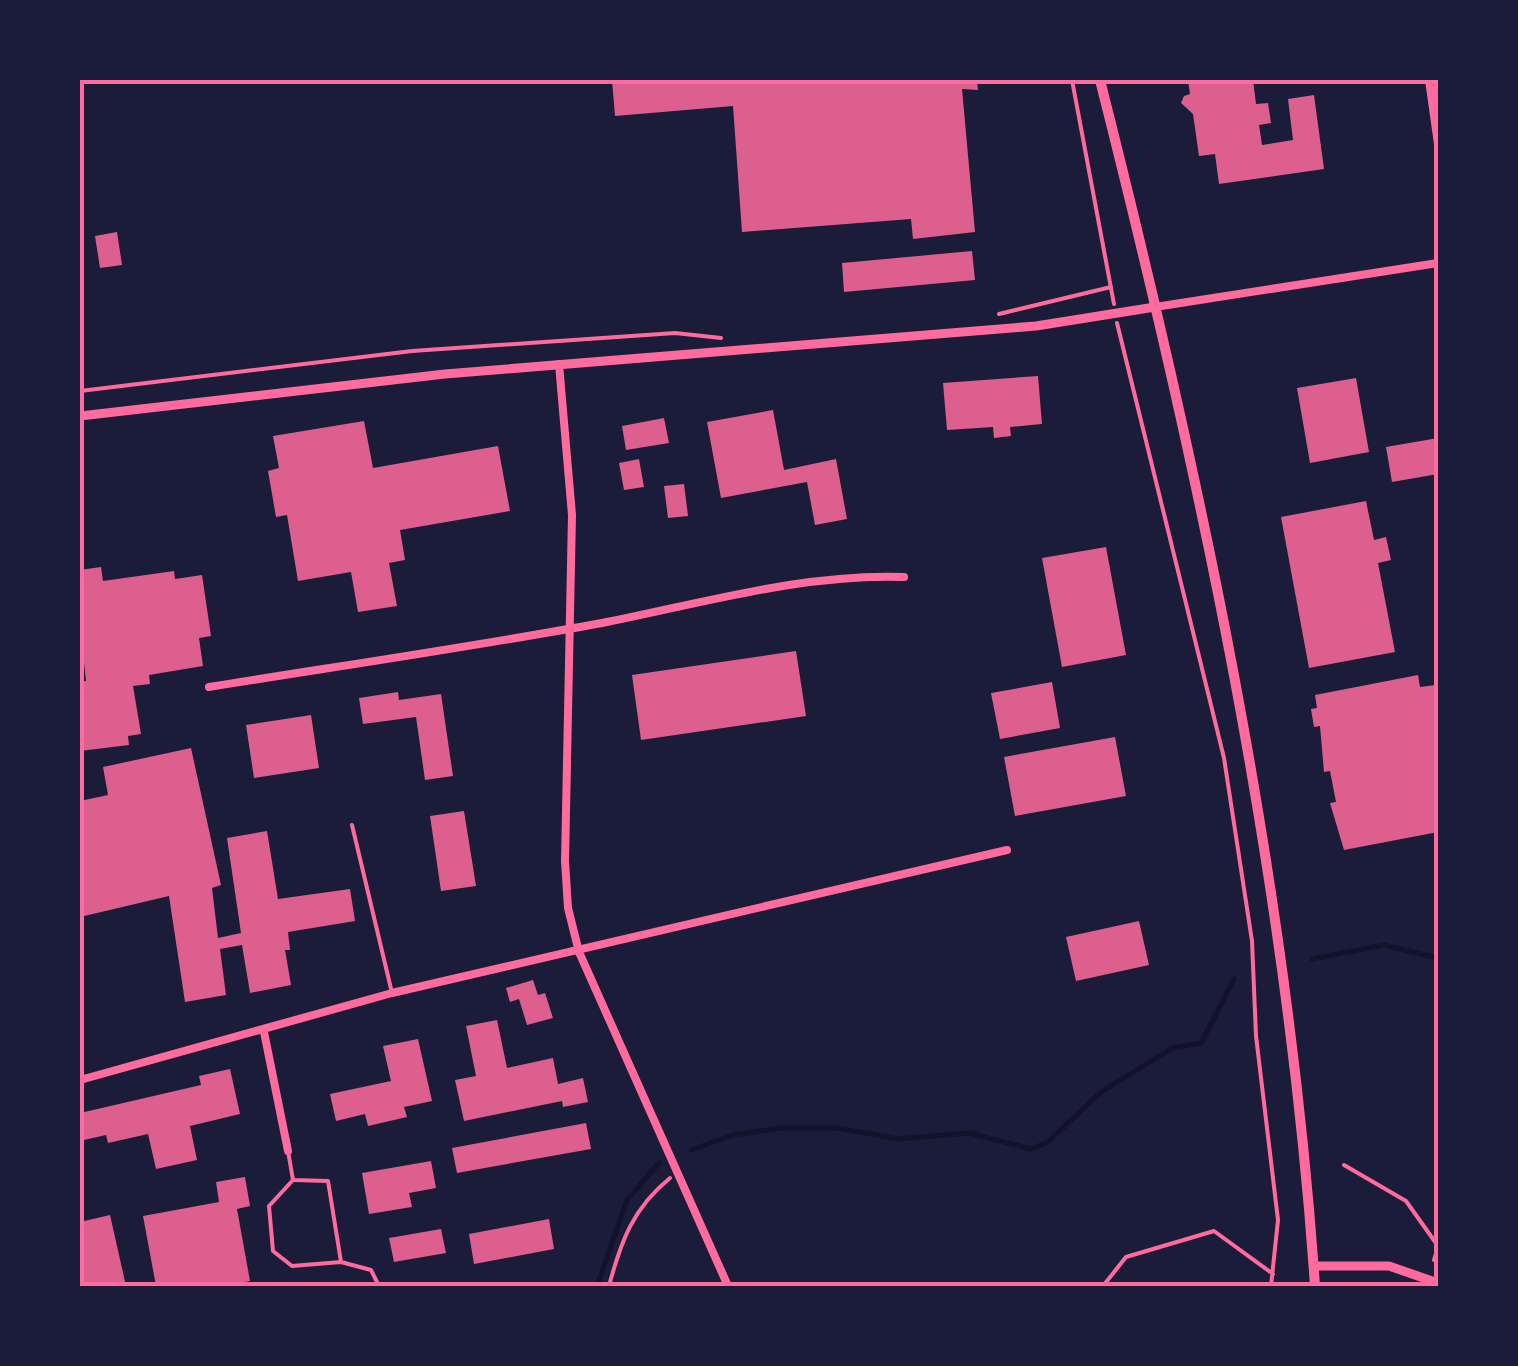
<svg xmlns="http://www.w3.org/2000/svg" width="1518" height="1366" viewBox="0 0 1518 1366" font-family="'Source Sans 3',sans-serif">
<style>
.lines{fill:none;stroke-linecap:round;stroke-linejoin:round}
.stream{stroke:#12122b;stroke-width:5}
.building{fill:#dd5f8e}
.path{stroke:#ff6b9d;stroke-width:4}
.service{stroke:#ff6b9d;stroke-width:4}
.minor{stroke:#ff6b9d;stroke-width:8}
.tertiary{stroke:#ff6b9d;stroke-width:9}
.secondary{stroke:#ff6b9d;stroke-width:10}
.neatline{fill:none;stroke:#ff6b9d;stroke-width:4}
</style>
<rect width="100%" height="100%" fill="#1b1b3a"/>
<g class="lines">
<path class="stream" d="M1312 959 1384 945 1438 958
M691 1150 733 1135 780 1128H837L898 1139 970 1133 1031 1149 1048 1142 1101 1092 1172 1048 1201 1043 1234 979
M597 1286 627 1200 659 1163"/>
</g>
<path class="building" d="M612 80H977L978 90 962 89 975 232 913 239 911 219 742 232 733 106 615 116Z
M1188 80H1253L1256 104 1268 103 1271 123 1259 125 1262 145 1293 140 1288 99 1314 95 1324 169 1219 184 1215 154 1199 156 1193 114 1181 103 1184 96 1190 94Z
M117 232 122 265 100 268 95 236Z
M972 251 975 280 844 292 842 263Z
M1038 376 1042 424 1010 427 1011 436 994 438 993 427 947 430 943 383Z
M1356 378 1369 452 1310 463 1297 388Z
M773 410 784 470 836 459 847 519 815 525 807 482 721 498 707 422Z
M664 418 669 443 626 450 622 426Z
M364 421 373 468 498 446 510 511 400 530 405 560 389 563 397 606 358 612 351 572 298 581 287 515 276 517 268 471 279 468 273 436Z
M1438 438V474L1392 482 1386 447Z
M639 459 644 487 624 490 619 463Z
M684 484 688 516 668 518 664 486Z
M1366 501 1374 540 1386 537 1391 560 1378 563 1395 652 1309 668 1281 517Z
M1106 547 1126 655 1062 667 1042 558Z
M101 567 103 581 174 571 175 579 202 575 211 636 199 638 203 666 149 675 150 684 133 686 141 734 128 736 129 745 80 751V682L86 681 84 663 80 664V570Z
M796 651 806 716 641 740 632 675Z
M1418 675 1420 687 1435 685 1438 699V832L1344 850 1330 803 1336 802 1330 771 1324 772 1320 726 1314 727 1311 709 1317 708 1315 695Z
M1052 682 1060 728 1000 739 991 693Z
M398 692 399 700 441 694 453 776 425 780 416 717 363 724 359 698Z
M311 715 319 768 254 778 246 725Z
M1115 737 1126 796 1015 816 1004 757Z
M191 748 221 885 212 888 218 938 241 933 227 838 267 831 278 899 350 889 355 921 288 932 290 950H285L291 985 250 993 242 945 220 949 226 995 185 1002 169 896 80 917V801L108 795 103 767Z
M464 811 476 886 441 891 430 816Z
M1139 921 1149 965 1076 981 1066 937Z
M533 980 538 995 545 993 553 1018 527 1025 519 999 510 1002 506 988Z
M497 1020 507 1068 553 1058 558 1084 583 1078 588 1102 563 1107 562 1101 464 1121 455 1080 476 1076 466 1026Z
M418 1039 432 1101 404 1107 407 1117 368 1126 365 1114 336 1121 330 1094 391 1081 383 1046Z
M230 1069 240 1114 190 1126 197 1160 156 1169 148 1134 108 1143 106 1135 84 1140 80 1113 201 1085 199 1076Z
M586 1123 591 1149 457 1173 452 1148Z
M431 1161 436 1188 409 1193 412 1207 369 1214 362 1173Z
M245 1177 250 1206 237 1209 250 1281 222 1286H156L143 1216 219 1202 216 1182Z
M110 1215 126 1286H80V1222Z
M549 1219 554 1249 474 1264 469 1234Z
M441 1229 446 1253 394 1262 389 1238Z"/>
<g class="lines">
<path class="path" d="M1072 80 1114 304
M999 314 1111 287
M1117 323 1224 758 1252 941 1256 1036 1278 1220 1271 1286
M80 391 412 351 675 333 721 338
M1344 1165 1406 1201 1438 1246
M1438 1247 1434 1260 1438 1261
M609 1286C621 1241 633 1208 670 1178
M1103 1286 1126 1257 1214 1231 1273 1274"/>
<path class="service" d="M352 825 392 993
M288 1151 293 1180 269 1206 273 1251 292 1266 341 1262 371 1270 379 1286
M294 1180 328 1181 341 1262"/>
<path class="minor" d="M1429 80 1438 144
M1155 307 1438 263
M559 364 572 515 565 861 568 908 579 952 728 1286
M209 687C340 666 471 647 602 623 699 604 804 573 904 577
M264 1032 288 1151
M80 1080 392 993 1007 850"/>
<path class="tertiary" d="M80 416 445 374 1036 326 1155 307
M1314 1266H1389L1438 1283"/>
<path class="secondary" d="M1100 80C1200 475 1287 878 1315 1286"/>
</g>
<rect width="1518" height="1366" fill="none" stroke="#1b1b3a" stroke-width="165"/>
<rect x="82" y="82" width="1354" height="1202" class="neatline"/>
</svg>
